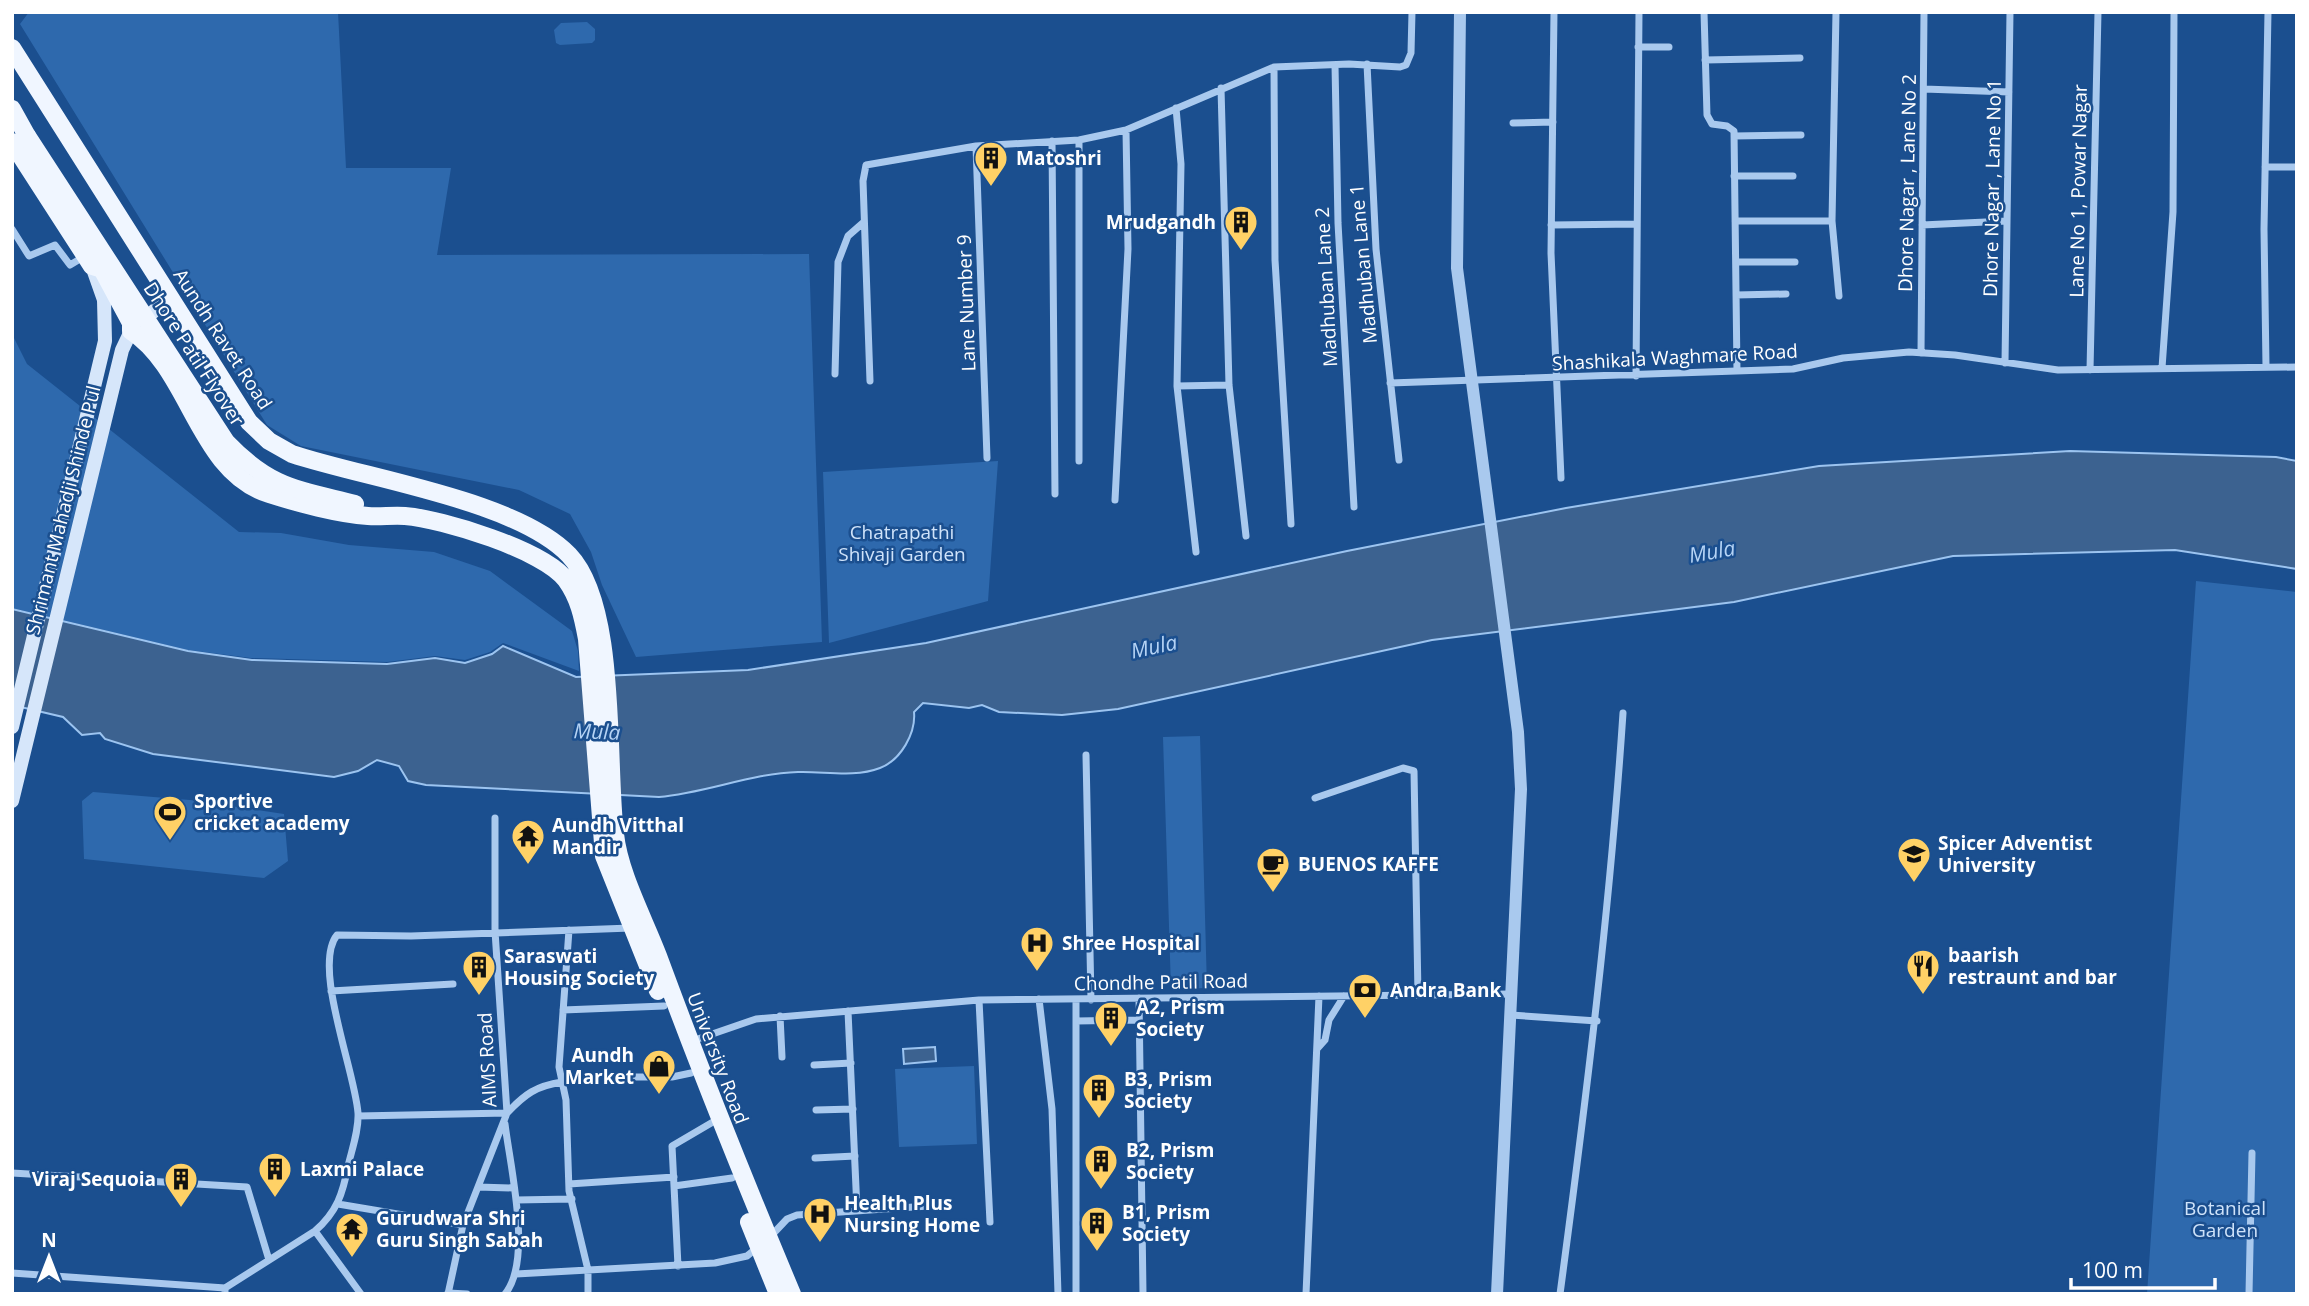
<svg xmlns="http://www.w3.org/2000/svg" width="2309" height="1306" viewBox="0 0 2309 1306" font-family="'Open Sans',sans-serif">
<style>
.green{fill:#2e69ad}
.water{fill:#3c6290;stroke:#9cc4f0;stroke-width:2}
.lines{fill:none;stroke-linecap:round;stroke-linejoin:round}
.minor{stroke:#a9c9ee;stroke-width:7}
.tertiary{stroke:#a9c9ee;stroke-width:12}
.secondary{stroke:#d6e6fa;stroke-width:14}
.primary{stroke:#f0f6ff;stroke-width:18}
.primary-bridge{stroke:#f0f6ff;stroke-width:18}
.labels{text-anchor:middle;stroke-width:5;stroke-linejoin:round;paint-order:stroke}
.poi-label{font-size:19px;font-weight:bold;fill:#fff;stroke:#1b4f8f;text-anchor:start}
.street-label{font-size:19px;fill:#fff;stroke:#1b4f8f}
.park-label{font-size:19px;fill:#cfe3fa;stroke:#1b4f8f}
.water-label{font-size:21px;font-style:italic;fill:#b5d3f5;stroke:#1b4f8f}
</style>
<rect width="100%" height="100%" fill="#1b4f8f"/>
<path class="green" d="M29 12H338L346 168H451L437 255 809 254 822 642 636 657 602 585 591 552 570 514 519 490 301 446 267 425 20 24Z
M587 22 595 29V40L592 43 560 45 556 43 554 30 561 23Z
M12 334 27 364 239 532 281 533 349 545 434 552 490 571 572 631 578 651 579 671 503 643 490 652 465 660 435 656 387 662 251 658 188 650 12 608Z
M998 461 988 601 829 643 823 472Z
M2196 581 2297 592V1294H2147Z
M1200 736 1207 988 1171 989 1163 737Z
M93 792 190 800 284 814 288 861 264 878 84 859 82 801Z
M974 1066 977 1144 899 1147 895 1069Z"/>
<path class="water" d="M2070 451 2276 457 2297 461V569L2175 550 1953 556 1734 602 1432 640 1118 709 1062 715 999 712 982 705 969 708 923 703 914 712C916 733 901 760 880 768 854 778 824 771 798 772 752 773 706 793 659 797L426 785 408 781 399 766 377 760 358 771 334 777 153 754 105 739 100 733 82 735 63 717 12 705V609L188 651 252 660 387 664 435 658 465 663 492 654 503 646 576 677 748 670 926 643 1347 551 1566 508 1819 466Z
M935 1047 936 1061 904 1064 903 1049Z"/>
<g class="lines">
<path class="minor" d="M1554 12 1551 253 1561 478
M1704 12 1707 115 1712 124 1727 126 1734 131 1737 371
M1836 12 1832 221 1839 296
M1638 47H1669
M1705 60 1800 58
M1367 64 1376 249 1399 460
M1335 65 1338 223 1354 507
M1274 67 1275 260 1291 524
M1221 88 1229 385 1246 536
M1924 89 2009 92
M1176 108 1181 164 1177 386 1196 552
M1513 123 1553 122
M1734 136 1801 135
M1079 140V461
M1052 141 1055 494
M976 146 987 458
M2265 167H2297
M1734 176H1793
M1735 221H1832
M1551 225 1637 224
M1922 225 2007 221
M12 229 29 256 55 245 70 265 85 256
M1736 262H1795
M1736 295 1786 294
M1921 353 1924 12
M2005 363 2010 12
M2266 366 2264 229 2268 12
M2162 368 2173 212 2174 12
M2090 370 2098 12
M835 374 838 262 848 236 864 222
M1636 376 1639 12
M870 381 863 181 866 165 976 146 1079 140 1126 130 1274 67 1349 64 1400 67 1406 65 1411 53 1412 12
M1390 383 1793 369 1843 358 1909 352 1955 355 2058 370 2297 367
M1177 386 1229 385
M1115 500 1128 249 1126 130
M1086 755 1091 1000
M1315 798 1403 768 1414 771 1418 995
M569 930 559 1067 566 1100 569 1191 588 1270V1294
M331 991 453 984
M1139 998 1143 1294
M1039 999 1052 1109 1058 1294
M1076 999V1294
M979 1000 990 1222
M563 1010 664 1006
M848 1011 857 1210
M1511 1015 1597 1021
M780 1016 782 1057
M1076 1021 1138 1020
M692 1041 756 1019 979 1000 1512 994
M1317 1049 1325 1040 1329 1020 1344 996
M814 1065 851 1063
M631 1077H672L691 1073
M816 1110 853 1109
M358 1116 507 1113C525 1094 536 1086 562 1082
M505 1124C510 1166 533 1260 505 1294
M815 1158 855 1156
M12 1173 247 1187 269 1260
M569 1184 674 1177
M674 1186 732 1178
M478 1187 513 1188
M516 1200 572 1199
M338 1204 463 1225
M315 1231 361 1294
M770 1237 787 1219 797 1215 943 1205
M678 1266 672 1146 718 1119
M12 1273 225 1288
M516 1274 715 1263 747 1256 758 1247
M448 1293 467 1294
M225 1294V1288L315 1231C337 1212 343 1193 348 1166 352 1149 359 1130 358 1113 355 1071 312 966 337 935L411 936 631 928
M448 1294 463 1225 507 1113 495 931V818
M1306 1294 1319 996
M1560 1294C1586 1100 1610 908 1623 713
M2249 1294 2252 1153"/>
<path class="tertiary" d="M1460 12 1457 268 1518 732 1521 789 1497 1294"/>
<path class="secondary" d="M12 727 105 341 104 300 92 266
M12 801 122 350 131 331 162 304"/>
<path class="primary" d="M12 48 249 422 269 441 292 454C367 479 516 500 569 555 618 606 606 762 615 834 619 873 644 919 658 956 700 1070 745 1182 792 1294
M12 109 27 136
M12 142 92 266 102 269 131 323V331C191 370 197 471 269 494 297 503 339 514 368 516 380 517 393 515 405 516 442 519 544 550 566 580 579 598 583 617 587 639L604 856 658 991
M749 1222 778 1294"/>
<path class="primary-bridge" d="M27 136 226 442C270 488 296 489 355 504"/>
</g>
<defs>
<symbol id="building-pin" viewBox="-11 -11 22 30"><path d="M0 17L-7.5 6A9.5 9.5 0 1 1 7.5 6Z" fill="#ffd166" stroke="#1b4f8f"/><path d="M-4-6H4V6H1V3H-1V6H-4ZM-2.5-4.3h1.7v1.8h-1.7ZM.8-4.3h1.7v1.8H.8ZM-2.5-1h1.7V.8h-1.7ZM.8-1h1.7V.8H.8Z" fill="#111"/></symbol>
<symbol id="stadium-pin" viewBox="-11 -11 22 30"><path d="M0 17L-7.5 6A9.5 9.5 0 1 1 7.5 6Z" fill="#ffd166" stroke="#1b4f8f"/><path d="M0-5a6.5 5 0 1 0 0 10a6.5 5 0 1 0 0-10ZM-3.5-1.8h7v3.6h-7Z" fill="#111"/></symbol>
<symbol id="temple-pin" viewBox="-11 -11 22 30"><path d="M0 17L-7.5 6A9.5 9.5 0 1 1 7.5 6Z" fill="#ffd166" stroke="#1b4f8f"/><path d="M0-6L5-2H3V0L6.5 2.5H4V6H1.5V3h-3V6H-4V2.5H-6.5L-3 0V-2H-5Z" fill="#111"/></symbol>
<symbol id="university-pin" viewBox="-11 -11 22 30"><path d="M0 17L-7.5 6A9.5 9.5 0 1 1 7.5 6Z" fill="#ffd166" stroke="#1b4f8f"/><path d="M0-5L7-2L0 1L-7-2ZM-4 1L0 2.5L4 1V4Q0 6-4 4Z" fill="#111"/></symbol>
<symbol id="cafe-pin" viewBox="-11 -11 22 30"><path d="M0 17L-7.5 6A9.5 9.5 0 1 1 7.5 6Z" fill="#ffd166" stroke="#1b4f8f"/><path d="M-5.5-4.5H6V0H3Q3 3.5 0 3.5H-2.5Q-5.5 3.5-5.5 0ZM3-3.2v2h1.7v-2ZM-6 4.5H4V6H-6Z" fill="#111"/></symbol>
<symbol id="hospital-pin" viewBox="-11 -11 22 30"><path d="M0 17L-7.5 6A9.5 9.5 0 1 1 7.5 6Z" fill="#ffd166" stroke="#1b4f8f"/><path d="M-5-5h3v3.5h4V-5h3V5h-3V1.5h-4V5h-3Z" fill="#111"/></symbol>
<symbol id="restaurant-pin" viewBox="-11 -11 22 30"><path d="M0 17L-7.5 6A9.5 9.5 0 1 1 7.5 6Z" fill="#ffd166" stroke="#1b4f8f"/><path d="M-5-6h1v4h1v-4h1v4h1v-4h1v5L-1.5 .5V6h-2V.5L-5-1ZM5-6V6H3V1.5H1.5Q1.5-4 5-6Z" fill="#111"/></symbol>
<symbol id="bank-pin" viewBox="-11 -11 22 30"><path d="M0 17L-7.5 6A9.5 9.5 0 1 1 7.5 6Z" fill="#ffd166" stroke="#1b4f8f"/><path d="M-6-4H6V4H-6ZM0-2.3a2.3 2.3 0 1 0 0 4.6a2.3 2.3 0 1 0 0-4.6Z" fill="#111"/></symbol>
<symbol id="shop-pin" viewBox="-11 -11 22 30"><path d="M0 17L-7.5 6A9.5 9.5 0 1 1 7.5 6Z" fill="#ffd166" stroke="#1b4f8f"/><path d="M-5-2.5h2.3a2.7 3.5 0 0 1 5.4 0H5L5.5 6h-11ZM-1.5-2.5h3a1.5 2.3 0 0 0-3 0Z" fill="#111"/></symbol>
</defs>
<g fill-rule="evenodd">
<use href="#building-pin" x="972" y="139" width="38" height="52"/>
<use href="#building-pin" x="1222" y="203" width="38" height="52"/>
<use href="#stadium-pin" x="151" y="793" width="38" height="52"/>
<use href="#temple-pin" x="509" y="817" width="38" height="52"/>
<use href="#university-pin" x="1895" y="835" width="38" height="52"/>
<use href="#cafe-pin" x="1254" y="845" width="38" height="52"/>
<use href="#hospital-pin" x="1018" y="924" width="38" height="52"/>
<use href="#restaurant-pin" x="1904" y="947" width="38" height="52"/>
<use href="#building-pin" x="460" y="948" width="38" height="52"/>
<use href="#bank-pin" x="1346" y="971" width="38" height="52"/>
<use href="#building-pin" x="1092" y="999" width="38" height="52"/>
<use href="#shop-pin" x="640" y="1047" width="38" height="52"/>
<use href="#building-pin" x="1080" y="1071" width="38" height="52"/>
<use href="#building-pin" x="1082" y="1142" width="38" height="52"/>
<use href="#building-pin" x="256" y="1150" width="38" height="52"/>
<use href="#building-pin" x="162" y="1160" width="38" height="52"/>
<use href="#hospital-pin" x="801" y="1195" width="38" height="52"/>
<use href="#building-pin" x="1078" y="1204" width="38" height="52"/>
<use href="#temple-pin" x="333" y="1210" width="38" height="52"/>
</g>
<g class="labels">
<g class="poi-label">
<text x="1016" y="165">Matoshri</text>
<text x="1216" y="229" text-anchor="end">Mrudgandh</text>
<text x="194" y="808">Sportive<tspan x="194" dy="22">cricket academy</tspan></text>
<text x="552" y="832">Aundh Vitthal<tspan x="552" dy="22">Mandir</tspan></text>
<text x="1938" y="850">Spicer Adventist<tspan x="1938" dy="22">University</tspan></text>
<text x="1298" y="871">BUENOS KAFFE</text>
<text x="1062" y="950">Shree Hospital</text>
<text x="1948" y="962">baarish<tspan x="1948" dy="22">restraunt and bar</tspan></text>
<text x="504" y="963">Saraswati<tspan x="504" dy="22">Housing Society</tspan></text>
<text x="1390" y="997">Andra Bank</text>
<text x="1136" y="1014">A2, Prism<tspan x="1136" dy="22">Society</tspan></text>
<text x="634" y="1062" text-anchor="end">Aundh<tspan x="634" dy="22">Market</tspan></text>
<text x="1124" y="1086">B3, Prism<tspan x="1124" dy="22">Society</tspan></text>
<text x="1126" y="1157">B2, Prism<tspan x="1126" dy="22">Society</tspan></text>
<text x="300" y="1176">Laxmi Palace</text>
<text x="156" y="1186" text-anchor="end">Viraj Sequoia</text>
<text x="844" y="1210">Health Plus<tspan x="844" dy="22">Nursing Home</tspan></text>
<text x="1122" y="1219">B1, Prism<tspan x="1122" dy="22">Society</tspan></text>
<text x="376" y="1225">Gurudwara Shri<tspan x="376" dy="22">Guru Singh Sabah</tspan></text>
</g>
<g class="street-label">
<text transform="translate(1907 183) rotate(-89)" y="7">Dhore Nagar , Lane No 2</text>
<text transform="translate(1992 188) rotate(-89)" y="7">Dhore Nagar , Lane No 1</text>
<text transform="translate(2078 191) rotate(-89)" y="7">Lane No 1, Powar Nagar</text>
<text transform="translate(1363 264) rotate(-95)" y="7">Madhuban Lane 1</text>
<text transform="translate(1326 287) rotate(-93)" y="7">Madhuban Lane 2</text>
<text transform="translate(966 303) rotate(-92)" y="7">Lane Number 9</text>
<text transform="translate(223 339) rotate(57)" y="7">Aundh Ravet Road</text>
<text transform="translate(194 354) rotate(57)" y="7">Dhore Patil Flyover</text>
<text transform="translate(1675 357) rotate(-3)" y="7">Shashikala Waghmare Road</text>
<text transform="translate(63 510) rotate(-76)" y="7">Shrimant Mahadji Shinde Pul</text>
<text transform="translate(1161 982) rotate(-1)" y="7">Chondhe Patil Road</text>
<text transform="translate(718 1058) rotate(69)" y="7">University Road</text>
<text transform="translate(487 1060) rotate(-93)" y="7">AIMS Road</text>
</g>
<g class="park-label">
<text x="902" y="539">Chatrapathi<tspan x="902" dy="22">Shivaji Garden</tspan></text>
<text x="2225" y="1215">Botanical<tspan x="2225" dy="22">Garden</tspan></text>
</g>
<g class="water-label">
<text transform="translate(1712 552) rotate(-10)" y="7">Mula</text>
<text transform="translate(1154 647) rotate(-12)" y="7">Mula</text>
<text transform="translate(597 732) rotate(2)" y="7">Mula</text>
</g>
</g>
<rect width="2309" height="1306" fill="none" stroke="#ffffff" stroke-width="28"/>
<g transform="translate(49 1257)" stroke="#1b4f8f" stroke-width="5" paint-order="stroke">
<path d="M0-5L12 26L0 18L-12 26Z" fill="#ffffff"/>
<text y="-10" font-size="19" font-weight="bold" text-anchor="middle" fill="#ffffff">N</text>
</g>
<path d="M2071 1278v10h144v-10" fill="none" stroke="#ffffff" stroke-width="3.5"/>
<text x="2082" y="1278" font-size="21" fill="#ffffff" stroke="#1b4f8f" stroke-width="5" paint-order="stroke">100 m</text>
</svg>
